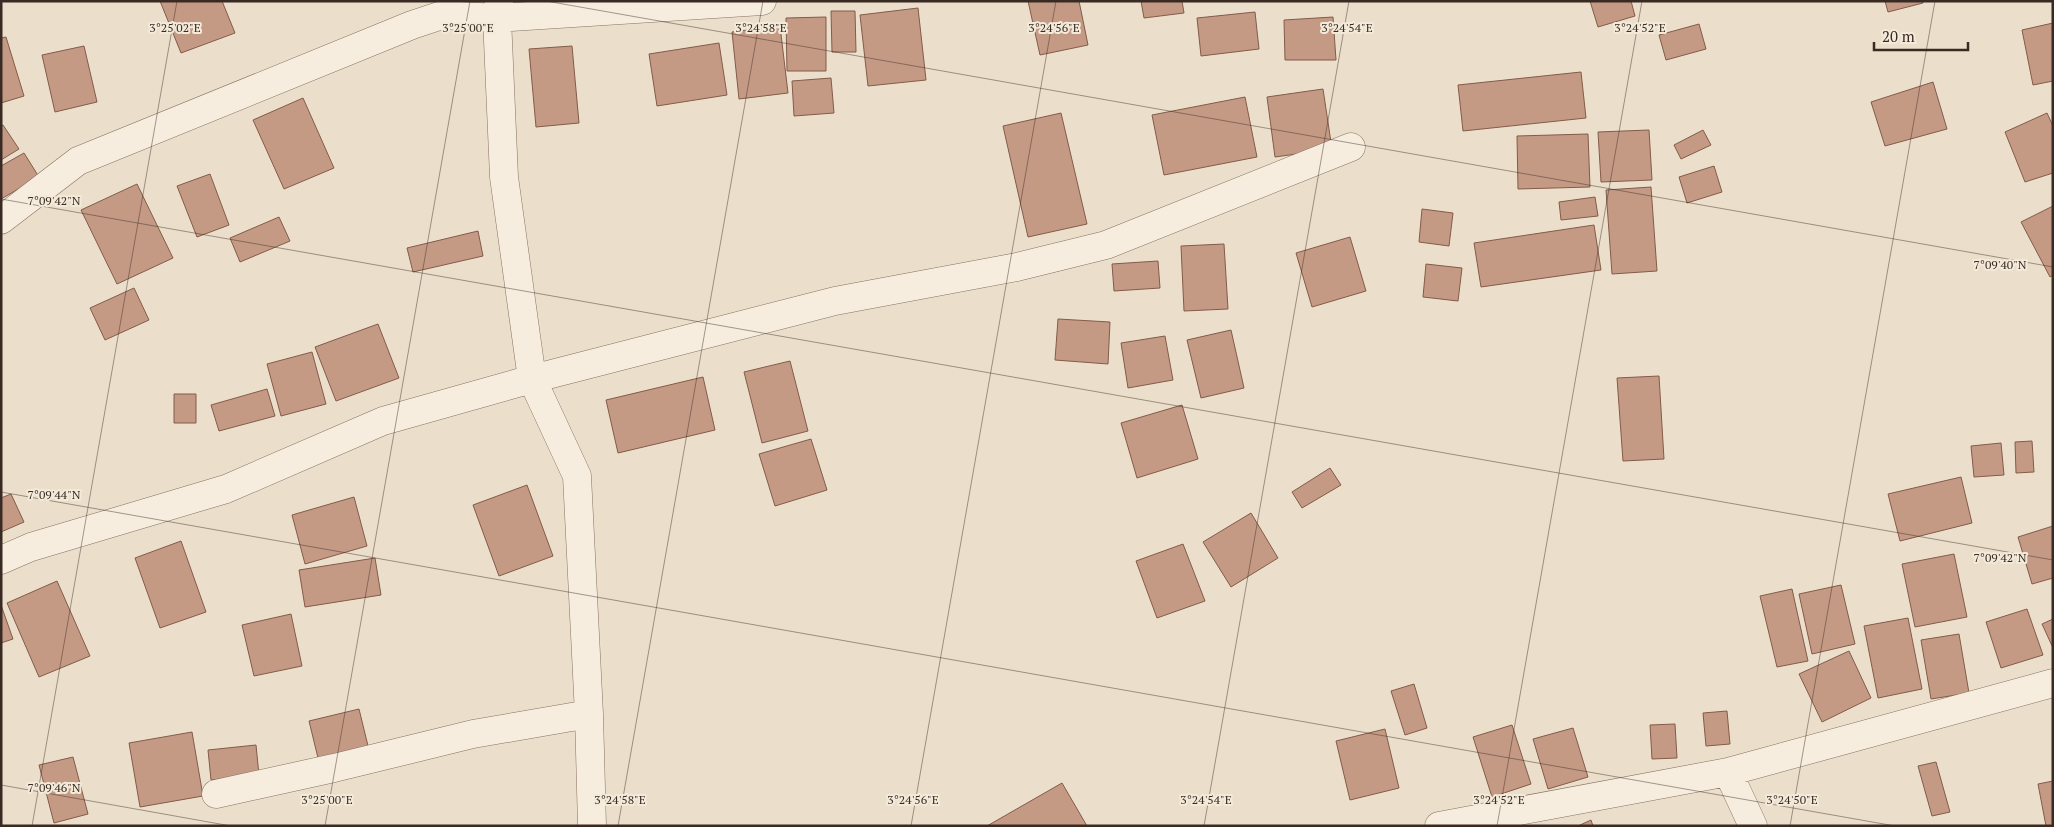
<svg xmlns="http://www.w3.org/2000/svg" width="2054" height="827" viewBox="0 0 2054 827" font-family="'PT Serif',serif">
<style>
.building{fill:#c59a85;stroke:#835b49}
.lines{fill:none;stroke-linecap:round;stroke-linejoin:round}
.minor-casing{stroke:#867261;stroke-width:29}
.minor{stroke:#f6edde;stroke-width:28}
.ticks{fill:none;stroke:#392b23;stroke-width:1;stroke-opacity:0.45}
.ticks-label{font-size:12px;text-anchor:middle;fill:#392b23;stroke:#f3eada;stroke-width:4;stroke-linejoin:round;paint-order:stroke}
</style>
<rect width="100%" height="100%" fill="#ebdfcb"/>
<path class="building" d="M160 1H222L235 33 181 53Z
M1028 1H1079L1088 45 1040 55Z
M1141 1H1182L1184 13 1144 18Z
M1590 1H1631L1635 16 1598 27Z
M1885 1H1923V3L1888 12Z
M918 8 926 80 868 86 860 15Z
M831 11H855L856 52H832Z
M1255 12 1259 49 1201 56 1197 18Z
M826 17V71H787L786 18Z
M1333 17 1336 60H1285L1284 20Z
M2053 23V81L2033 85 2022 30Z
M1699 24 1706 49 1666 60 1659 35Z
M780 26 788 93 739 99 732 32Z
M6 37 24 96 1 103V38Z
M719 43 727 95 657 106 649 54Z
M84 46 97 102 55 112 42 55Z
M572 46 579 123 536 127 529 49Z
M1581 72 1586 118 1463 131 1458 85Z
M831 78 834 113 794 116 792 81Z
M1933 82 1947 129 1885 146 1871 102Z
M1323 89 1332 149 1275 157 1267 97Z
M1245 97 1257 157 1164 175 1152 115Z
M303 98 334 168 284 189 253 120Z
M1061 113 1087 224 1028 237 1003 126Z
M2047 113 2053 126V173L2025 182 2005 132Z
M3 125 19 149 1 160V126Z
M1649 130 1652 180 1601 182 1598 132Z
M1703 130 1711 145 1681 159 1674 145Z
M1588 134 1590 187 1518 189 1517 136Z
M24 153 39 177 1 199V166Z
M1714 166 1722 192 1687 203 1679 177Z
M210 174 229 225 197 237 177 186Z
M137 184 173 258 117 284 81 210Z
M1651 187 1657 271 1612 274 1606 190Z
M1595 197 1598 216 1561 220 1559 202Z
M2053 206V275L2050 277 2021 222Z
M1422 209 1453 213 1449 246 1419 242Z
M279 217 290 241 240 262 230 238Z
M1594 225 1601 270 1481 287 1474 243Z
M478 231 483 256 413 272 407 248Z
M1350 237 1366 291 1312 307 1296 253Z
M1224 244 1228 309 1184 311 1181 246Z
M1158 261 1160 288 1114 291 1112 264Z
M1426 264 1462 268 1458 301 1423 297Z
M134 288 149 320 105 340 90 308Z
M1058 319 1110 322 1108 364 1055 360Z
M378 324 399 378 336 401 315 347Z
M1231 330 1244 388 1201 398 1187 340Z
M1165 336 1173 380 1128 388 1121 343Z
M312 352 326 404 281 416 267 364Z
M790 361 808 431 762 443 744 372Z
M1659 376 1664 459 1623 461 1617 378Z
M703 377 715 430 618 453 606 400Z
M267 389 275 416 219 431 211 405Z
M174 394H196V423H174Z
M1182 405 1198 459 1137 478 1121 423Z
M811 439 827 490 775 506 759 454Z
M2032 441 2034 472 2016 473 2015 442Z
M2001 443 2004 475 1974 477 1971 446Z
M1330 468 1341 485 1302 508 1292 492Z
M1961 477 1972 523 1900 541 1888 494Z
M527 485 553 556 499 576 473 505Z
M11 494 24 522 1 532V498Z
M354 497 367 546 305 564 292 515Z
M1251 513 1278 558 1231 587 1203 542Z
M2053 526V578L2032 584 2018 537Z
M181 541 206 612 160 628 135 558Z
M1183 544 1205 601 1157 618 1136 561Z
M1954 554 1967 617 1915 627 1902 564Z
M375 558 381 595 305 607 299 570Z
M57 581 90 656 39 677 7 603Z
M1841 585 1855 644 1812 654 1799 594Z
M1792 589 1808 661 1777 667 1760 596Z
M1 605 13 639 1 643Z
M2027 609 2043 655 2001 668 1986 622Z
M291 614 302 666 254 676 242 625Z
M1908 618 1922 689 1878 698 1864 626Z
M2053 619V648L2042 624Z
M1959 634 1969 693 1931 699 1921 640Z
M1849 651 1871 698 1822 722 1799 674Z
M1414 684 1427 728 1405 735 1391 691Z
M359 709 369 750 319 762 309 721Z
M1727 711 1730 744 1706 746 1703 713Z
M1675 724 1677 758 1652 759 1650 725Z
M1512 725 1531 784 1492 797 1473 737Z
M1573 728 1588 777 1548 789 1533 739Z
M1385 729 1399 788 1350 800 1336 741Z
M192 732 203 796 140 807 129 743Z
M256 745 259 775 211 780 208 750Z
M73 757 88 814 54 823 39 765Z
M1936 762 1950 812 1932 816 1918 766Z
M2053 781V826H2046L2038 784Z
M1062 783 1087 826H987Z
M1591 820 1593 826H1578Z"/>
<g class="lines">
<defs>
<path id="minor" d="M499 1 497 18 504 177 532 379 577 476 589 714 592 826
M1 220 78 161 412 25 442 15 497 18 762 1
M1 560 31 547 226 489 383 421 532 379 835 301 1017 267 1106 245 1351 147
M1728 772 1753 826
M216 794 334 768 473 734 589 714
M1439 826 1728 772 2053 683"/>
</defs>
<use href="#minor" class="minor-casing"/>
<use href="#minor" class="minor"/>
</g>
<path class="ticks" d="M546 1 2053 267M1 199 2053 560M1 492 1895 826M1 785 231 826M32 826 177 1M325 826 470 1M618 826 763 1M911 826 1056 1M1204 826 1349 1M1497 826 1642 1M1790 826 1935 1"/>
<g class="ticks-label">
<text x="1640" y="32">3°24'52"E</text>
<text x="175" y="32">3°25'02"E</text>
<text x="468" y="32">3°25'00"E</text>
<text x="761" y="32">3°24'58"E</text>
<text x="1054" y="32">3°24'56"E</text>
<text x="1347" y="32">3°24'54"E</text>
<text x="54" y="205">7°09'42"N</text>
<text x="2000" y="269">7°09'40"N</text>
<text x="54" y="499">7°09'44"N</text>
<text x="2000" y="562">7°09'42"N</text>
<text x="54" y="792">7°09'46"N</text>
<text x="327" y="804">3°25'00"E</text>
<text x="620" y="804">3°24'58"E</text>
<text x="913" y="804">3°24'56"E</text>
<text x="1206" y="804">3°24'54"E</text>
<text x="1499" y="804">3°24'52"E</text>
<text x="1792" y="804">3°24'50"E</text>
</g>
<rect width="2054" height="827" fill="none" stroke="#392b23" stroke-width="5"/>
<path d="M1874 42v8h94v-8" fill="none" stroke="#392b23" stroke-width="2.5"/>
<text x="1882" y="42" font-size="15" fill="#392b23" stroke="#f3eada" stroke-width="4" paint-order="stroke">20 m</text>
</svg>
